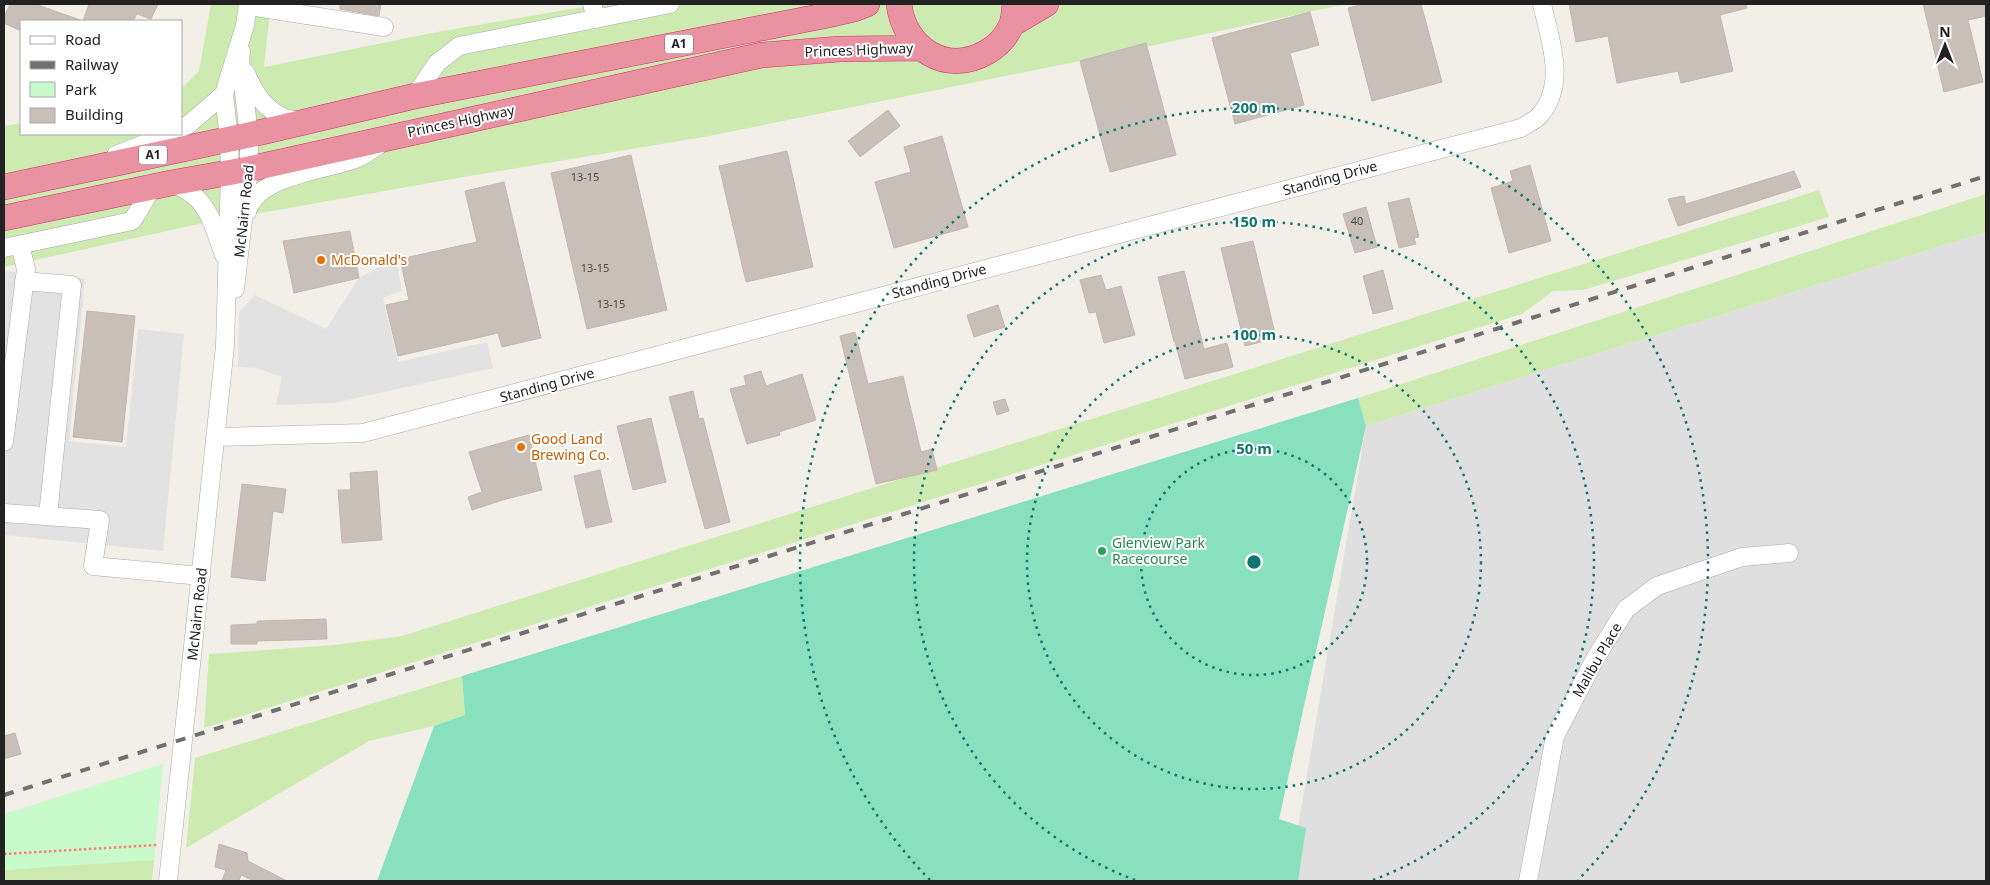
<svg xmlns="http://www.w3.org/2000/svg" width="1990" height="885" viewBox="0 0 1990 885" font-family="'Noto Sans',sans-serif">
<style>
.residential{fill:#e0dfdf}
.grass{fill:#cdebb0}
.park{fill:#c8facc}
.pitch{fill:#88e0be}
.parking{fill:#e2e2e2}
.building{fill:#c7bfb8;stroke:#c4b6ab}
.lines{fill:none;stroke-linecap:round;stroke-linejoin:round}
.minor-casing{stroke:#a9a9a9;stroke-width:19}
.highway-casing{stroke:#dc2a67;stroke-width:26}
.path{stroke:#fa8072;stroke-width:2.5;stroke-dasharray:2.5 2.5;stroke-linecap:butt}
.minor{stroke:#fff;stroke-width:18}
.highway{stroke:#e892a2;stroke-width:25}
.rail{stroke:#707070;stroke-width:4;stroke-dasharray:10 10;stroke-linecap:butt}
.ring{fill:none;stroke:#0f766e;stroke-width:2.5;stroke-dasharray:2.5 5}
.food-dot{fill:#e8710a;stroke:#fff;stroke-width:2}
.leisure-dot{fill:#2e9e5b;stroke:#fff;stroke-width:2}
.labels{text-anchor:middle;stroke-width:4;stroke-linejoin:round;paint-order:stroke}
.number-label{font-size:11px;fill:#4b4948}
.shield{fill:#fff;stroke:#646464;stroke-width:1}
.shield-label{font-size:12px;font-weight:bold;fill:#222}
.street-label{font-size:14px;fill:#222;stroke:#fff}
.food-label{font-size:14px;fill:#c56008;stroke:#fff;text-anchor:start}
.leisure-label{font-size:14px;fill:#27864d;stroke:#fff;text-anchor:start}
.centre{fill:#0f766e;stroke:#fff;stroke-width:2.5}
.ring-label{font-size:15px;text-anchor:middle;font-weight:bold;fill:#0f766e;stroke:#fff;stroke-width:4;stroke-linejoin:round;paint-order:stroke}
</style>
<rect width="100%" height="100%" fill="#f2efe9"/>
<path class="residential" d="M1986 232V881H1289L1366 426Z"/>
<path class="grass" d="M211 4H271L264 67 437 32 600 4H1346L1080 61 709 136 469 176 194 225 4 267V126L21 123V134H181V89L199 71Z
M1819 190 1829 217 1583 290 1553 291 1522 314 204 728 209 654 335 645 402 636Z
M1986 194V232L1366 426 1358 398Z
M462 676 465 716 434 726 369 741 186 848 195 758Z
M129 860H154L152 881H4V870Z"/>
<path class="park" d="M163 764 154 860 4 870V814Z"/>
<path class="pitch" d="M1358 398 1366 426 1279 819 1306 828 1298 881H377L434 726 465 715 462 676Z"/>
<path class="parking" d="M396 258 402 291 383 298 398 362 487 342 493 368 334 403 276 405 282 377 256 368 238 367 239 312 255 295 326 329 359 278Z
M4 271 85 279 69 441 126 447 138 329 184 334 163 551 4 535Z"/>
<path class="building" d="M10 4H35L80 20 79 21H21V31L4 23V17Z
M89 4H158L151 19 137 14 133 21H83Z
M340 4H381L379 16 340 9Z
M1364 4H1421L1442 82 1372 101 1348 8Z
M1569 4H1746L1747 8 1720 15 1733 71 1681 83 1678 71 1617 83 1608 36 1576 42Z
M1923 4H1986V16L1968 20 1983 82 1944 92Z
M1310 12 1319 45 1290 53 1304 105 1235 124 1212 38Z
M1146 43 1176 155 1110 172 1080 61Z
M888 110 900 126 860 157 848 141Z
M942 136 968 227 894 248 875 182 911 172 904 147Z
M787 151 813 267 746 282 719 166Z
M631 155 667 310 587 329 551 173Z
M1530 165 1551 241 1509 253 1491 188 1513 181 1510 171Z
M1794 171 1801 187 1678 226 1668 199 1684 196 1686 204Z
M504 182 541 338 502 347 498 333 398 356 386 305 409 300 400 259 477 242 465 191Z
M1409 198 1419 237 1414 238 1416 244 1399 248 1388 203Z
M1366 207 1377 247 1355 253 1343 214Z
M350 231 359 278 294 293 283 241Z
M1253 241 1276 338 1245 346 1221 248Z
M1383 270 1393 309 1373 314 1363 276Z
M1184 271 1204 349 1227 343 1233 367 1185 379 1175 342H1174L1158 277Z
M1101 275 1106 290 1121 286 1135 335 1104 343 1096 312 1089 313 1080 280Z
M998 305 1005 327 974 337 967 315Z
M87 311 135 316 122 442 73 437Z
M855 332 868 384 903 376 921 452 932 449 937 470 876 484 840 336Z
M761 371 766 386 802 374 816 420 779 432 780 435 747 444 730 389 746 385 744 376Z
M693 391 699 419 703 418 730 522 705 529 669 397Z
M1005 399 1009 411 997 415 993 402Z
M651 418 666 482 633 490 617 426Z
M529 435 542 490 506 499 472 510 468 497 482 492 469 452Z
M600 470 612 522 586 528 574 476Z
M377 471 382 540 342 543 338 490H351L350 473Z
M242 484 286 489 283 513 273 511 265 581 231 577Z
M326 619 327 639 257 641V644H231V625L257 624V621Z
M15 733 21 754 4 759V736Z
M219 844 247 853 248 861 287 881H254L241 875 239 881H222L226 870 215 867Z"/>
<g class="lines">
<defs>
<path id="minor" d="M592 4 596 19
M248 6 384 27
M246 73C253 91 264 109 283 117 288 120 296 120 302 121
M415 96 437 63 459 46 670 4
M181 128 188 125 224 94
M116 155 170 134
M171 183C178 186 186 189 192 194 211 208 216 235 224 255
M247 212C256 175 329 170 358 158 365 154 371 150 378 146
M4 248 132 221 153 187
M24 281 72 285 48 516
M235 289 249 169V135L240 59 241 52
M216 437 363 433 1521 128C1527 124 1536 120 1540 115 1567 83 1550 40 1542 4
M4 442 26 269 20 245
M4 513 100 520 93 566 201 576
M168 881 225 346 230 172 229 139 224 94 245 25 248 4
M1528 881 1555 736 1596 657 1626 609 1657 586 1742 557 1789 553"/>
<path id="highway" d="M899 4C904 48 946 76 987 52 998 46 1008 35 1012 23 1014 17 1014 10 1015 4
M1012 24 1046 4
M4 187 249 135 415 96 823 16 854 9 867 4
M4 218 171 183 249 169 762 55 840 49 922 48"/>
</defs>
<use href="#minor" class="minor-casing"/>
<use href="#highway" class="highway-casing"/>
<path class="path" d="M4 854 157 845"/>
<use href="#minor" class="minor"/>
<use href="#highway" class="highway"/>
<path class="rail" d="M4 795 1986 176"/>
</g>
<g class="ring">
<circle cx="1254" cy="562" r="113"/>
<circle cx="1254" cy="562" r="227"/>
<path d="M1135 880A340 340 0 1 1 1373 880"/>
<path d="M930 880A454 454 0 1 1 1578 880"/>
</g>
<g class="food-dot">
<circle cx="321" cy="260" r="5"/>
<circle cx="521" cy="447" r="5"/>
</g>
<circle class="leisure-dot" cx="1102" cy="551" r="5"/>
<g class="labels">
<g class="number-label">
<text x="585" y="181">13-15</text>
<text x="1357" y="225">40</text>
<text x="595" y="272">13-15</text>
<text x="611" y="308">13-15</text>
</g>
<g class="shield">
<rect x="665" y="34.5" width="28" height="19" rx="4"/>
<rect x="139" y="145.5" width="28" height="19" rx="4"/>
</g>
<g class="shield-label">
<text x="679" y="48">A1</text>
<text x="153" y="159">A1</text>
</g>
<g class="street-label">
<text transform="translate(859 50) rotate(-2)" y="5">Princes Highway</text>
<text transform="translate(461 121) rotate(-12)" y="5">Princes Highway</text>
<text transform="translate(1330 178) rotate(-15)" y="5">Standing Drive</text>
<text transform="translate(244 211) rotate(-84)" y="5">McNairn Road</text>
<text transform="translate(939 281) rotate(-15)" y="5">Standing Drive</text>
<text transform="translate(547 385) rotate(-15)" y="5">Standing Drive</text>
<text transform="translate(197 614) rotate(-84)" y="5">McNairn Road</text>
<text transform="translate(1597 660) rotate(-60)" y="5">Malibu Place</text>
</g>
<g class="food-label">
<text x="331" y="265">McDonald's</text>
<text x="531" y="444">Good Land<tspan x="531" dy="16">Brewing Co.</tspan></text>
</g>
<g class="leisure-label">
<text x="1112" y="548">Glenview Park<tspan x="1112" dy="16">Racecourse</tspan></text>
</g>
</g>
<circle cx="1254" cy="562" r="8" class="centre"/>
<g class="ring-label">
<text x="1254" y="113">200 m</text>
<text x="1254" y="227">150 m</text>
<text x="1254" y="340">100 m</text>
<text x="1254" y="454">50 m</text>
</g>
<rect width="1990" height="885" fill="none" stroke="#222222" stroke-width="10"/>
<rect x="20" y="20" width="162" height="115" fill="#ffffff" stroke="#a7a7a7"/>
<rect x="30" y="36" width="25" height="8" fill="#ffffff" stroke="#a7a7a7"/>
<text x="65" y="45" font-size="15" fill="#222222">Road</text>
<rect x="30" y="61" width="25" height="8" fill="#707070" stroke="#a7a7a7"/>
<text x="65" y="70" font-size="15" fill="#222222">Railway</text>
<rect x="30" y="82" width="25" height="15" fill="#c8facc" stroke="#a7a7a7"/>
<text x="65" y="95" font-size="15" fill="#222222">Park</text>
<rect x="30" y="108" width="25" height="15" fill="#c7bfb8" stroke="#a7a7a7"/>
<text x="65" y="120" font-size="15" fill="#222222">Building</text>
<g transform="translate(1945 45)" stroke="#ffffff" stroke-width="4" paint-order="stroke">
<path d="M0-4L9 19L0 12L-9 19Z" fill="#222222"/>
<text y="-8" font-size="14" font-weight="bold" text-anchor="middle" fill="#222222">N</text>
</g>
</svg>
